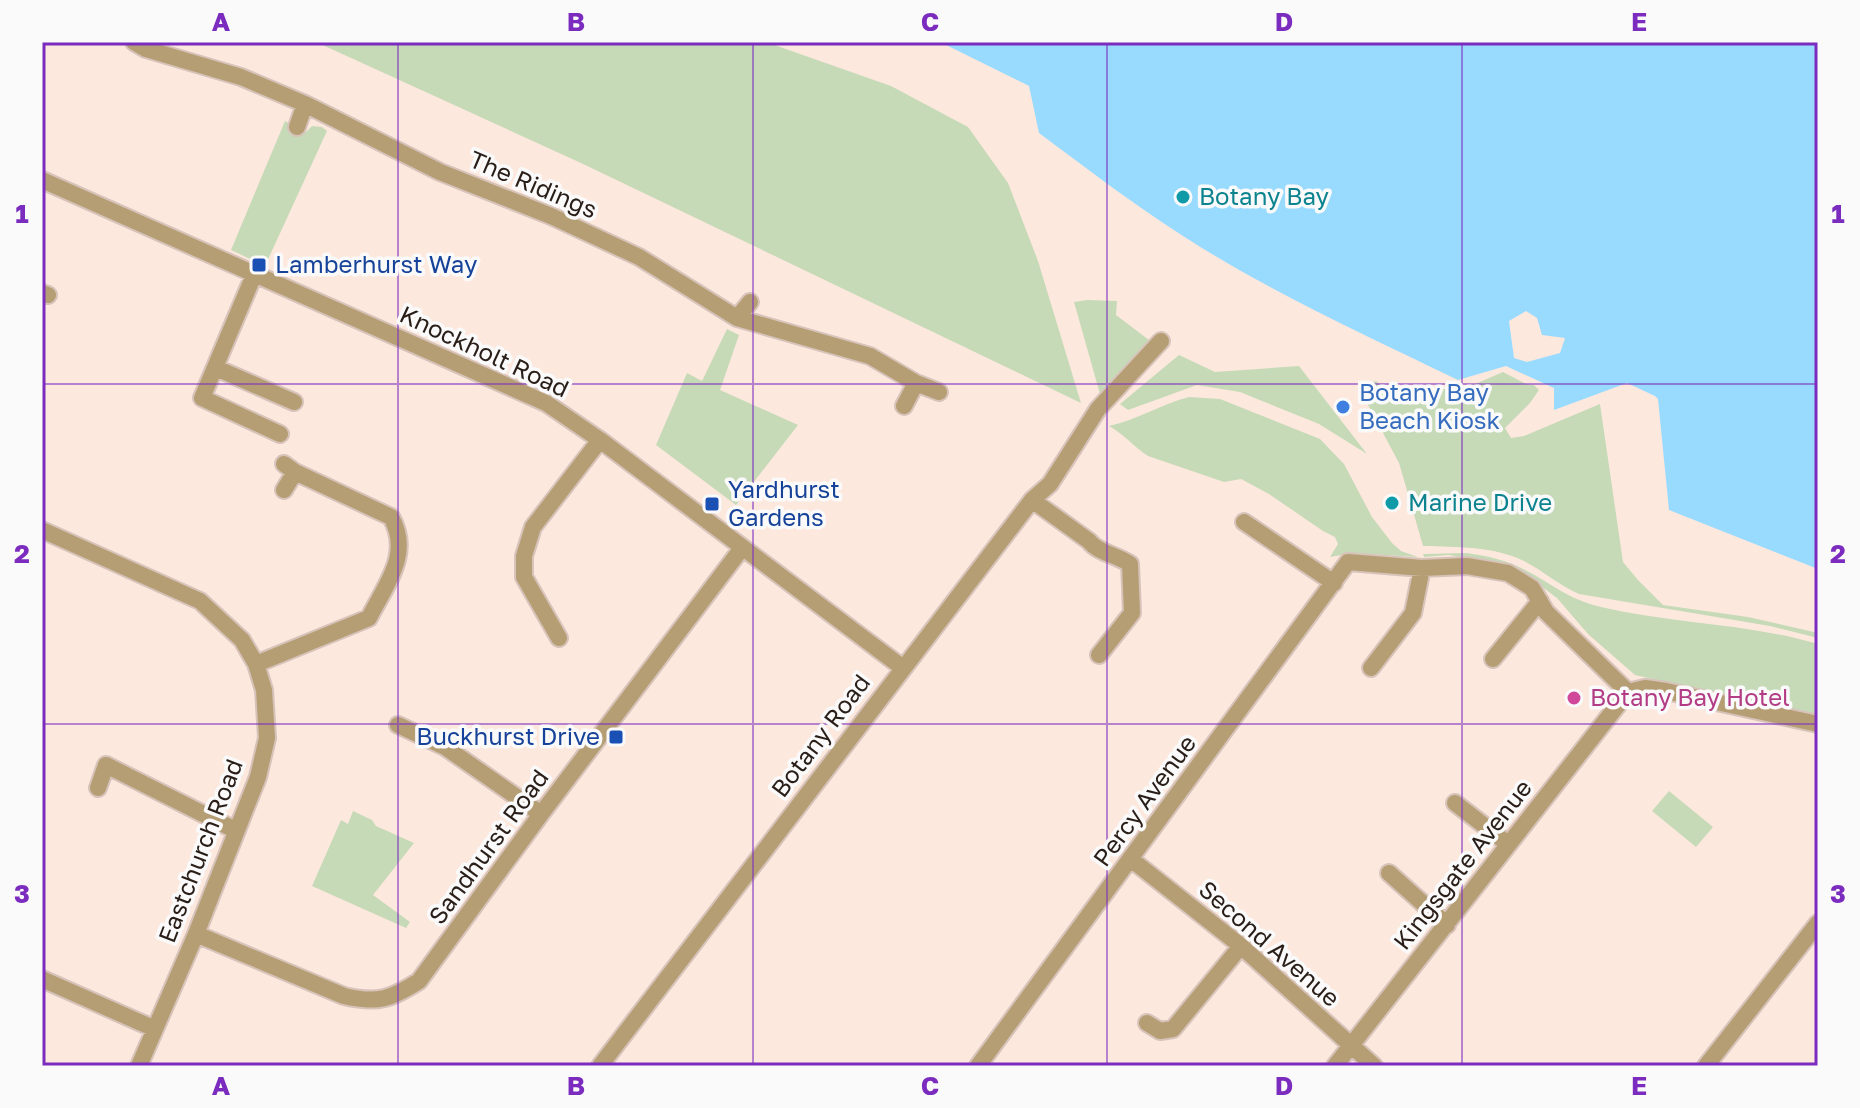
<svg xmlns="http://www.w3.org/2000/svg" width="1860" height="1108" viewBox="0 0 1860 1108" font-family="'Golos Text',sans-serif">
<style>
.green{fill:#c6dab7}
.water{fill:#99dbff;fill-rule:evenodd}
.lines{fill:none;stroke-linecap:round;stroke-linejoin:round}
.minor-casing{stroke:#d7c3ba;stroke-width:20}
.minor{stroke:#b69e74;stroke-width:16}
.grid{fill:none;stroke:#7b2cbf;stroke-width:2;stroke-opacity:0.55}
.culture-dot{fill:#0f9aa8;stroke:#fafafa;stroke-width:3}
.transit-dot{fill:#1a4fb4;stroke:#fafafa;stroke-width:3}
.shop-dot{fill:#3f7fe0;stroke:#fafafa;stroke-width:3}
.hotel-dot{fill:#d1479c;stroke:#fafafa;stroke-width:3}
.labels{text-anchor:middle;stroke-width:7;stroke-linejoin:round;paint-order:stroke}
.street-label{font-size:24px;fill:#291d17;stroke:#fafafa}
.culture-label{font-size:24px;fill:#0d838f;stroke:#fafafa;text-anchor:start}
.transit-label{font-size:24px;fill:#164399;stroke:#fafafa;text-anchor:start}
.shop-label{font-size:24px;fill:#366cbe;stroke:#fafafa;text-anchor:start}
.hotel-label{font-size:24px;fill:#b23c85;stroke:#fafafa;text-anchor:start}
.neatline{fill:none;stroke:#7b2cbf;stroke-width:3}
.grid-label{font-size:26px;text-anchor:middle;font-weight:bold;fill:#7b2cbf}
</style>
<rect width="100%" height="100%" fill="#fde8de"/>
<path class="green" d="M316 42H766L891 86 968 127 1008 183 1038 261 1081 403 581 163Z
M285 121 306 132 312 126 322 127 327 131 265 266 231 250Z
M1087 300 1117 301 1116 315 1149 340 1100 394 1074 302Z
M727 329 739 335 720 390 798 425 736 505 656 445 687 373 702 381Z
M1179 355 1215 372 1299 366 1367 454 1319 424 1240 392 1197 385 1128 410 1120 404Z
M1503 372 1526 384 1534 385 1539 390 1530 403 1505 428 1511 438 1524 436 1600 404 1623 562 1638 580 1663 605 1748 617 1818 633V638L1770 626 1579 594C1559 585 1543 571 1524 561 1493 546 1457 547 1423 546L1413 511 1408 509 1407 506 1411 504 1399 463 1358 386 1376 381 1390 393 1409 394 1473 385Z
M1189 397 1220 399 1320 439 1344 464 1372 517 1392 543 1401 551 1418 557 1352 553 1330 557 1338 544 1335 537 1323 531 1269 494 1241 479 1224 482 1148 456C1134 447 1125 435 1109 426 1137 420 1161 404 1189 397Z
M1467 553C1487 556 1507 560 1525 570 1555 585 1565 598 1601 607 1673 624 1747 623 1818 644V717L1635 675 1588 634 1557 598 1526 575 1488 561 1448 555 1424 557 1423 554Z
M1669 791 1713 827 1696 847 1652 811Z
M353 811 372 820 376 826 414 843 373 895 410 922 406 928 312 886 341 820 348 824Z"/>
<path class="water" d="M940 42H1818V569L1669 510 1658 399 1655 396 1627 383 1554 410V388L1506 366 1458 380C1365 335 1270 292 1183 236 1133 204 1086 168 1039 133L1029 86ZM1526 311 1537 318 1542 335 1565 338 1560 353 1527 362 1514 358 1509 321Z"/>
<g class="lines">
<defs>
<path id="minor" d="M134 42 146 49 241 77 305 104 440 172 551 216 639 257 737 318 870 356 916 383 939 392
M297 127 305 104
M42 180 546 403 600 440 903 668
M254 275 202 398 280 434
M42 293 48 295
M737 318 750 302
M216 368 294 402
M904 406 916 383
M284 490 295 472
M1032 500 1089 541C1098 553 1117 555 1130 564L1132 613 1099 655
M1244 522 1334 583
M42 530 200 601 242 640 256 664 264 690 267 738 258 777 196 934 139 1066
M559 638 524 577V556L533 527 600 440
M1493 659 1540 601
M256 664 369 618C386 584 412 554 391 517L295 472 284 464
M1371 668 1413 613 1422 568
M1628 692 1645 688 1666 691 1818 724
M398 725 445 747 541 814
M98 788 106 765 235 830
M1455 803 1508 844
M1132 860 1241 946 1374 1066
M1389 873 1447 925
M196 934 344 996C378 1004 391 999 419 981L541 814 742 548
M42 979 155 1029
M1147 1023 1160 1031 1173 1029 1241 946
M600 1066 1032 500 1050 484 1098 409 1161 341
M978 1066 1348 562 1422 568 1467 566 1508 573 1532 588 1546 612 1628 692
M1335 1066 1628 692
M1706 1066 1818 923"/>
</defs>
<use href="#minor" class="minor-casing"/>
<use href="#minor" class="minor"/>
</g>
<path class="grid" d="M398 42V1066M753 42V1066M1107 42V1066M1462 42V1066M42 384H1818M42 724H1818"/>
<g class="culture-dot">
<circle cx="1183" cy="197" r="8"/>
<circle cx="1392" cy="503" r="8"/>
</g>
<g class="transit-dot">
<rect x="251" y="257" width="16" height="16" rx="4"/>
<rect x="704" y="496" width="16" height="16" rx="4"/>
<rect x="608" y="729" width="16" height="16" rx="4"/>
</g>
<circle class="shop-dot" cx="1343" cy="407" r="8"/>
<circle class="hotel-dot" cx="1574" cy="698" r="8"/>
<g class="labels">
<g class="street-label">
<text transform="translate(533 185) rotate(23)" y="8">The Ridings</text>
<text transform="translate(484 352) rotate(25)" y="8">Knockholt Road</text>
<text transform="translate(821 736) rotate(-53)" y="8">Botany Road</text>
<text transform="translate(1145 801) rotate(-54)" y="8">Percy Avenue</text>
<text transform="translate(489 847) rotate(-54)" y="8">Sandhurst Road</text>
<text transform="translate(201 851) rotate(-69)" y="8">Eastchurch Road</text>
<text transform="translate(1463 865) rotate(-52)" y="8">Kingsgate Avenue</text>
<text transform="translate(1269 944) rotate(41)" y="8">Second Avenue</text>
</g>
<g class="culture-label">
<text x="1199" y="205">Botany Bay</text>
<text x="1408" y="511">Marine Drive</text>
</g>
<g class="transit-label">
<text x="275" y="273">Lamberhurst Way</text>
<text x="728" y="498">Yardhurst<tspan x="728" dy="28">Gardens</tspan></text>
<text x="600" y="745" text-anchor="end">Buckhurst Drive</text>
</g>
<g class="shop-label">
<text x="1359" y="401">Botany Bay<tspan x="1359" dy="28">Beach Kiosk</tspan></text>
</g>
<g class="hotel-label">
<text x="1590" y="706">Botany Bay Hotel</text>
</g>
</g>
<rect width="1860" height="1108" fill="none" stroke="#fafafa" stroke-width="88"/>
<rect x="44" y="44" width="1772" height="1020" class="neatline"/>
<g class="grid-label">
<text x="221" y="31">A</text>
<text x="576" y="31">B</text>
<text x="930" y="31">C</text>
<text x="1284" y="31">D</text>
<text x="1639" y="31">E</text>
<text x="22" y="223">1</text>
<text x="1838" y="223">1</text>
<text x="22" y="563">2</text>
<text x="1838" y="563">2</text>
<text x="22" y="903">3</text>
<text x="1838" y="903">3</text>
<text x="221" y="1095">A</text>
<text x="576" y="1095">B</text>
<text x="930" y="1095">C</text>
<text x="1284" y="1095">D</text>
<text x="1639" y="1095">E</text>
</g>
</svg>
